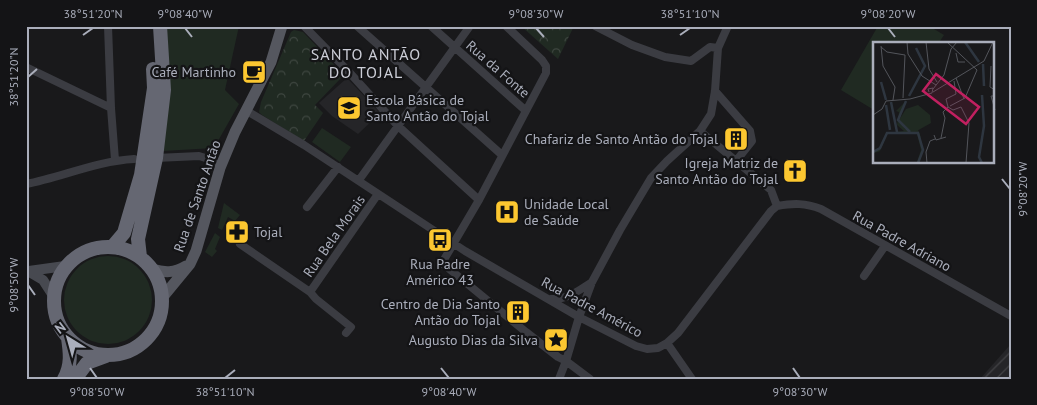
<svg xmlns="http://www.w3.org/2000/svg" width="1037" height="405" viewBox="0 0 1037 405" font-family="'PT Sans',sans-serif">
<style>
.built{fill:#252528}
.industrial{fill:url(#industrial-furrows)}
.green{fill:#202a22}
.park{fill:url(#park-crowns)}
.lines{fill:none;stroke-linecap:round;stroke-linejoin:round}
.street{stroke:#3b3c42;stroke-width:8}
.secondary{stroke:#474950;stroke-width:10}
.primary{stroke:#55575f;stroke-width:11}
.highway{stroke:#656772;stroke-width:14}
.ticks{fill:none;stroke:#aaaebb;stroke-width:2}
.labels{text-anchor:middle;stroke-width:4.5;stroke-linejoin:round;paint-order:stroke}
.street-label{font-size:14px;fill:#aaaebb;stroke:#141416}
.poi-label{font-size:14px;fill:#aaaebb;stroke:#141416;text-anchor:end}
.quarter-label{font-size:16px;letter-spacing:1px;fill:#ccced7;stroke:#141416}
.inset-river{fill:none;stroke:#2e3640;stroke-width:2.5}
.inset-road{fill:none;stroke:#53555b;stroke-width:1}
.view{fill:#c12060;fill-opacity:0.15;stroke:#c12060;stroke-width:2.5}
.inset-edge{fill:none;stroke:#aaaebb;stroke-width:2.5}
.neatline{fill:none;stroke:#aaaebb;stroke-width:2}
.ticks-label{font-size:12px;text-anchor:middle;fill:#aaaebb}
</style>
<defs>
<pattern id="industrial-furrows" width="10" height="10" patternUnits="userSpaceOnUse" patternTransform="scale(1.25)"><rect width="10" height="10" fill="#252528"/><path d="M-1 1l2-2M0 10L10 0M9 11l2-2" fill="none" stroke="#424245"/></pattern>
<pattern id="park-crowns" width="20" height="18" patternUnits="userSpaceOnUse" patternTransform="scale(1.25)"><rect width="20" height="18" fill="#202a22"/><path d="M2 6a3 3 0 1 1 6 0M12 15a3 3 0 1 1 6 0" fill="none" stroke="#3e4640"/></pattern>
</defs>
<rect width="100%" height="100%" fill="#19191b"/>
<path class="built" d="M347 78 380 113 358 134 332 116 319 103Z"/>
<path class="industrial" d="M1011 344V379H980Z"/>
<path class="green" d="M167 26H239L225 90 239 104 214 148 163 151Z
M878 26H929L944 35 938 44H874V110L841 90Z
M322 128 351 147 340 162 312 142Z
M224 203 240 215 235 221 228 217 222 230 218 228Z
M215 233 220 237 215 249 217 251 212 257 205 252Z
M64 300a44 44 0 1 1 88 0a44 44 0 1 1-88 0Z"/>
<path class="park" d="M521 26H574L558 59Z
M294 30 303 32 342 73 341 78 315 105 323 113 304 141 262 115 259 112 261 102 291 32Z"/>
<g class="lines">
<path class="street" d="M108 26 111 108 115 160
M304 26 349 72 398 126 479 200
M357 26 502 155
M431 26 525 110
M506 26 542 60 546 66V73L479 200 442 263 526 332 558 357 566 361 579 317 592 282 620 230 651 178 667 161 700 131 711 114 715 91 718 48 727 28V26
M595 26 632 45 665 57 691 61 710 47 718 48
M26 67 111 108
M715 91 750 131 752 141 736 161
M247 111 304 145 465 251 579 317 636 346 647 349 658 348 667 343 678 333 771 211 777 206
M700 131 771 190 777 206
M156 158 199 156 212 160 220 168
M359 180 470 26
M26 184C62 177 97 161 134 159
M777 206C794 203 805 203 821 209L1011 316
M307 207 338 167
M240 244 310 292 316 299 351 327 346 333
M864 276 885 246
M310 292 378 194
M551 299C567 300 578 291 592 282
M667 343 692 379
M559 379 566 361 590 379"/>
<path class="secondary" d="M26 270 43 280 54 297
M29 271 65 266"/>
<path class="primary" d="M152 269C165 273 174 273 186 266
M162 298 190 264 196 251 220 168 235 132 271 62 282 26"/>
<path class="highway" d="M113 246 124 233 141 175 154 88 153 69
M54 301a54 54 0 1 1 108 0a54 54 0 1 1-108 0Z
M140 257 138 239 156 158 164 90 160 26
M64 379C72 365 70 352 68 338
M75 379 87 363 106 356"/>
</g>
<path class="ticks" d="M185 28 192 37M536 28 544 37M888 28 895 37M83 35 93 28M680 35 690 28M28 77 37 69M1002 179 1010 189M28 285 35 295M90 368 97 378M441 368 449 378M793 368 800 378M225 378 235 370"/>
<defs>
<symbol id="cafe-square" viewBox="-11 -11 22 22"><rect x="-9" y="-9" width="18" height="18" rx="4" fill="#fcc730" stroke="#141416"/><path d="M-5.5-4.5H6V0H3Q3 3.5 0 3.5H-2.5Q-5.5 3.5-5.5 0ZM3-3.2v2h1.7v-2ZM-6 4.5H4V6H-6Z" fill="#111"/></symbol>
<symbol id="school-square" viewBox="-11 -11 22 22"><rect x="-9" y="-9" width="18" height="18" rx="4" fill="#fcc730" stroke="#141416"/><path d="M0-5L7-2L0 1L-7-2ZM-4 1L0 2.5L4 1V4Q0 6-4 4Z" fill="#111"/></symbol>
<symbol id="building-square" viewBox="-11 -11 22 22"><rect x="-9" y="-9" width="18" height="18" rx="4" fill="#fcc730" stroke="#141416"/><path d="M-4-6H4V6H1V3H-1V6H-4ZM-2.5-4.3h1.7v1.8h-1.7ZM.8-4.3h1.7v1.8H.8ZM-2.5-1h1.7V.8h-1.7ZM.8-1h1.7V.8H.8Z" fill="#111"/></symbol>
<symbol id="church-square" viewBox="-11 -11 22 22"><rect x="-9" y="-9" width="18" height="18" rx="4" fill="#fcc730" stroke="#141416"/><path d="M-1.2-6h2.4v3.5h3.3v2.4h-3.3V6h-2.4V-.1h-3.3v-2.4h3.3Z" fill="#111"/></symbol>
<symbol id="hospital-square" viewBox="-11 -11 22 22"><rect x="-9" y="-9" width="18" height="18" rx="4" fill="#fcc730" stroke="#141416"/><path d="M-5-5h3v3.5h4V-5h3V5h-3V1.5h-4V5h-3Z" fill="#111"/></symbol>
<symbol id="pharmacy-square" viewBox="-11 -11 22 22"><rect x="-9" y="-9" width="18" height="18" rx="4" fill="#fcc730" stroke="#141416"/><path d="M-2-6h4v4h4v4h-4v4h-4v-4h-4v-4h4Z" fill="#111"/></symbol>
<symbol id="bus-square" viewBox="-11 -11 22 22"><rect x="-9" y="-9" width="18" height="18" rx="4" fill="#fcc730" stroke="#141416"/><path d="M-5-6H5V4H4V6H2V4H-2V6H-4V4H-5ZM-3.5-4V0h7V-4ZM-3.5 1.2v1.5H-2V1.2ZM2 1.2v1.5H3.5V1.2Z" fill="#111"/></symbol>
<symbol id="sight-square" viewBox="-11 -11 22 22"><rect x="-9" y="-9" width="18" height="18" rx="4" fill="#fcc730" stroke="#141416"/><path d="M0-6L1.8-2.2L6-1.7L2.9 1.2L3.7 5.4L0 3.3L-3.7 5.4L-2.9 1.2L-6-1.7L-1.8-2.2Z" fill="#111"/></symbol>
</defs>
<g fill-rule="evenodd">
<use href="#cafe-square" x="240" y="58" width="28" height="28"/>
<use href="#school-square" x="335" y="94" width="28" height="28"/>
<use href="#building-square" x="722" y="125" width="28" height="28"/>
<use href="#church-square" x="781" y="157" width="28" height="28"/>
<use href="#hospital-square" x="493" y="198" width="28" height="28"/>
<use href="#pharmacy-square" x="223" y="218" width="28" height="28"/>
<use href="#bus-square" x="426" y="226" width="28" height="28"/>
<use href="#building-square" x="504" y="298" width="28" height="28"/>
<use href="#sight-square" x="542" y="326" width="28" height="28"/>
</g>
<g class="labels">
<g class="street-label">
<text transform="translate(498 69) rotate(41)" y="5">Rua da Fonte</text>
<text transform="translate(197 196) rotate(-71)" y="5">Rua de Santo Antão</text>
<text transform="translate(334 236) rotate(-55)" y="5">Rua Bela Morais</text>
<text transform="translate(902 241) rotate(29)" y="5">Rua Padre Adriano</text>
<text transform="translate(592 307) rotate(28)" y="5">Rua Padre Américo</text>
</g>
<g class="poi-label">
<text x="236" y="77">Café Martinho</text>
<text x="366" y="105" text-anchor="start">Escola Básica de<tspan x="366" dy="16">Santo Antão do Tojal</tspan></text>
<text x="718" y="144">Chafariz de Santo Antão do Tojal</text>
<text x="778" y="168">Igreja Matriz de<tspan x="778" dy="16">Santo Antão do Tojal</tspan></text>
<text x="524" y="209" text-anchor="start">Unidade Local<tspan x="524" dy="16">de Saúde</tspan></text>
<text x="254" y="237" text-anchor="start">Tojal</text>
<text x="440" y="269" text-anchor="middle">Rua Padre<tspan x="440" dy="16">Américo 43</tspan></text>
<text x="500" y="309">Centro de Dia Santo<tspan x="500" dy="16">Antão do Tojal</tspan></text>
<text x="538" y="345">Augusto Dias da Silva</text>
</g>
<g class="quarter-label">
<text x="366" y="60">SANTO ANTÃO<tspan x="366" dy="18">DO TOJAL</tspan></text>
</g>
</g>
<g transform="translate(873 42)">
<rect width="121" height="121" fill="#19191b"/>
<path d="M33 59 26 78 32 87 45 88 47 92 50 109 46 121 44 120 48 108 44 92H14L7 109 5 110 0 111 7 106 14 91 31 89 24 83 26 70 23 69Z" fill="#202a22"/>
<path d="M45 63 57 73 58 81 42 90H35L26 78 33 67Z" fill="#202a22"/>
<path class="inset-river" d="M92 0 106 20M110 22 111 44M8 40 13 58M109 53 111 84 106 115 109 121M36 54 52 24 43 6M33 59 25 78 37 90M18 60 24 90M13 63 17 88M0 110 7 106 14 91H45L50 108 45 121"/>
<path class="inset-road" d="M34 0 35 12 49 34 63 43M53 0 56 27 64 40M74 0 104 28 92 56 77 64M8 4 10 24 22 45 20 58M8 5 14 10 32 13M83 11 85 20H92M118 24 117 45 122 48M83 36 91 57M81 39 83 52 73 57 75 65 80 68 88 65M60 47 71 33 78 7 84 0M60 50 111 19 120 0M122 54H118L122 68M30 56 32 13M37 57 59 51 60 46 55 47 56 50M88 65 96 81 93 121M0 73 9 67 13 59 37 57M61 93 63 98 73 95M68 96 72 76 70 70 75 65M54 121 53 110 57 99 62 97"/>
<path class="view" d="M63 32 106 65 93 82 50 49Z"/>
<rect width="121" height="121" class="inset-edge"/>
</g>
<rect width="1037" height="405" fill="none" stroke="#141416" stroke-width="55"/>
<g transform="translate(68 338) rotate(323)" stroke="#141416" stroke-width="4" paint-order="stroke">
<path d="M0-4L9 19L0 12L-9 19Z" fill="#aaaebb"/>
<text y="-8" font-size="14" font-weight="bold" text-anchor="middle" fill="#aaaebb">N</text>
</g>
<rect x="28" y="28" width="982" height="350" class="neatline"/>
<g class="ticks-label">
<text x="93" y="18">38°51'20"N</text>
<text x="185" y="18">9°08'40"W</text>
<text x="536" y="18">9°08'30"W</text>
<text x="690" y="18">38°51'10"N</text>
<text x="888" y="18">9°08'20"W</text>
<text transform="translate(14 77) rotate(-90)" y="4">38°51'20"N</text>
<text transform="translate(1023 189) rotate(-90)" y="4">9°08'20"W</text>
<text transform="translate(14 285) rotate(-90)" y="4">9°08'50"W</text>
<text x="97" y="396">9°08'50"W</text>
<text x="225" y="396">38°51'10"N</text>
<text x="449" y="396">9°08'40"W</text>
<text x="800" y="396">9°08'30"W</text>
</g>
</svg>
